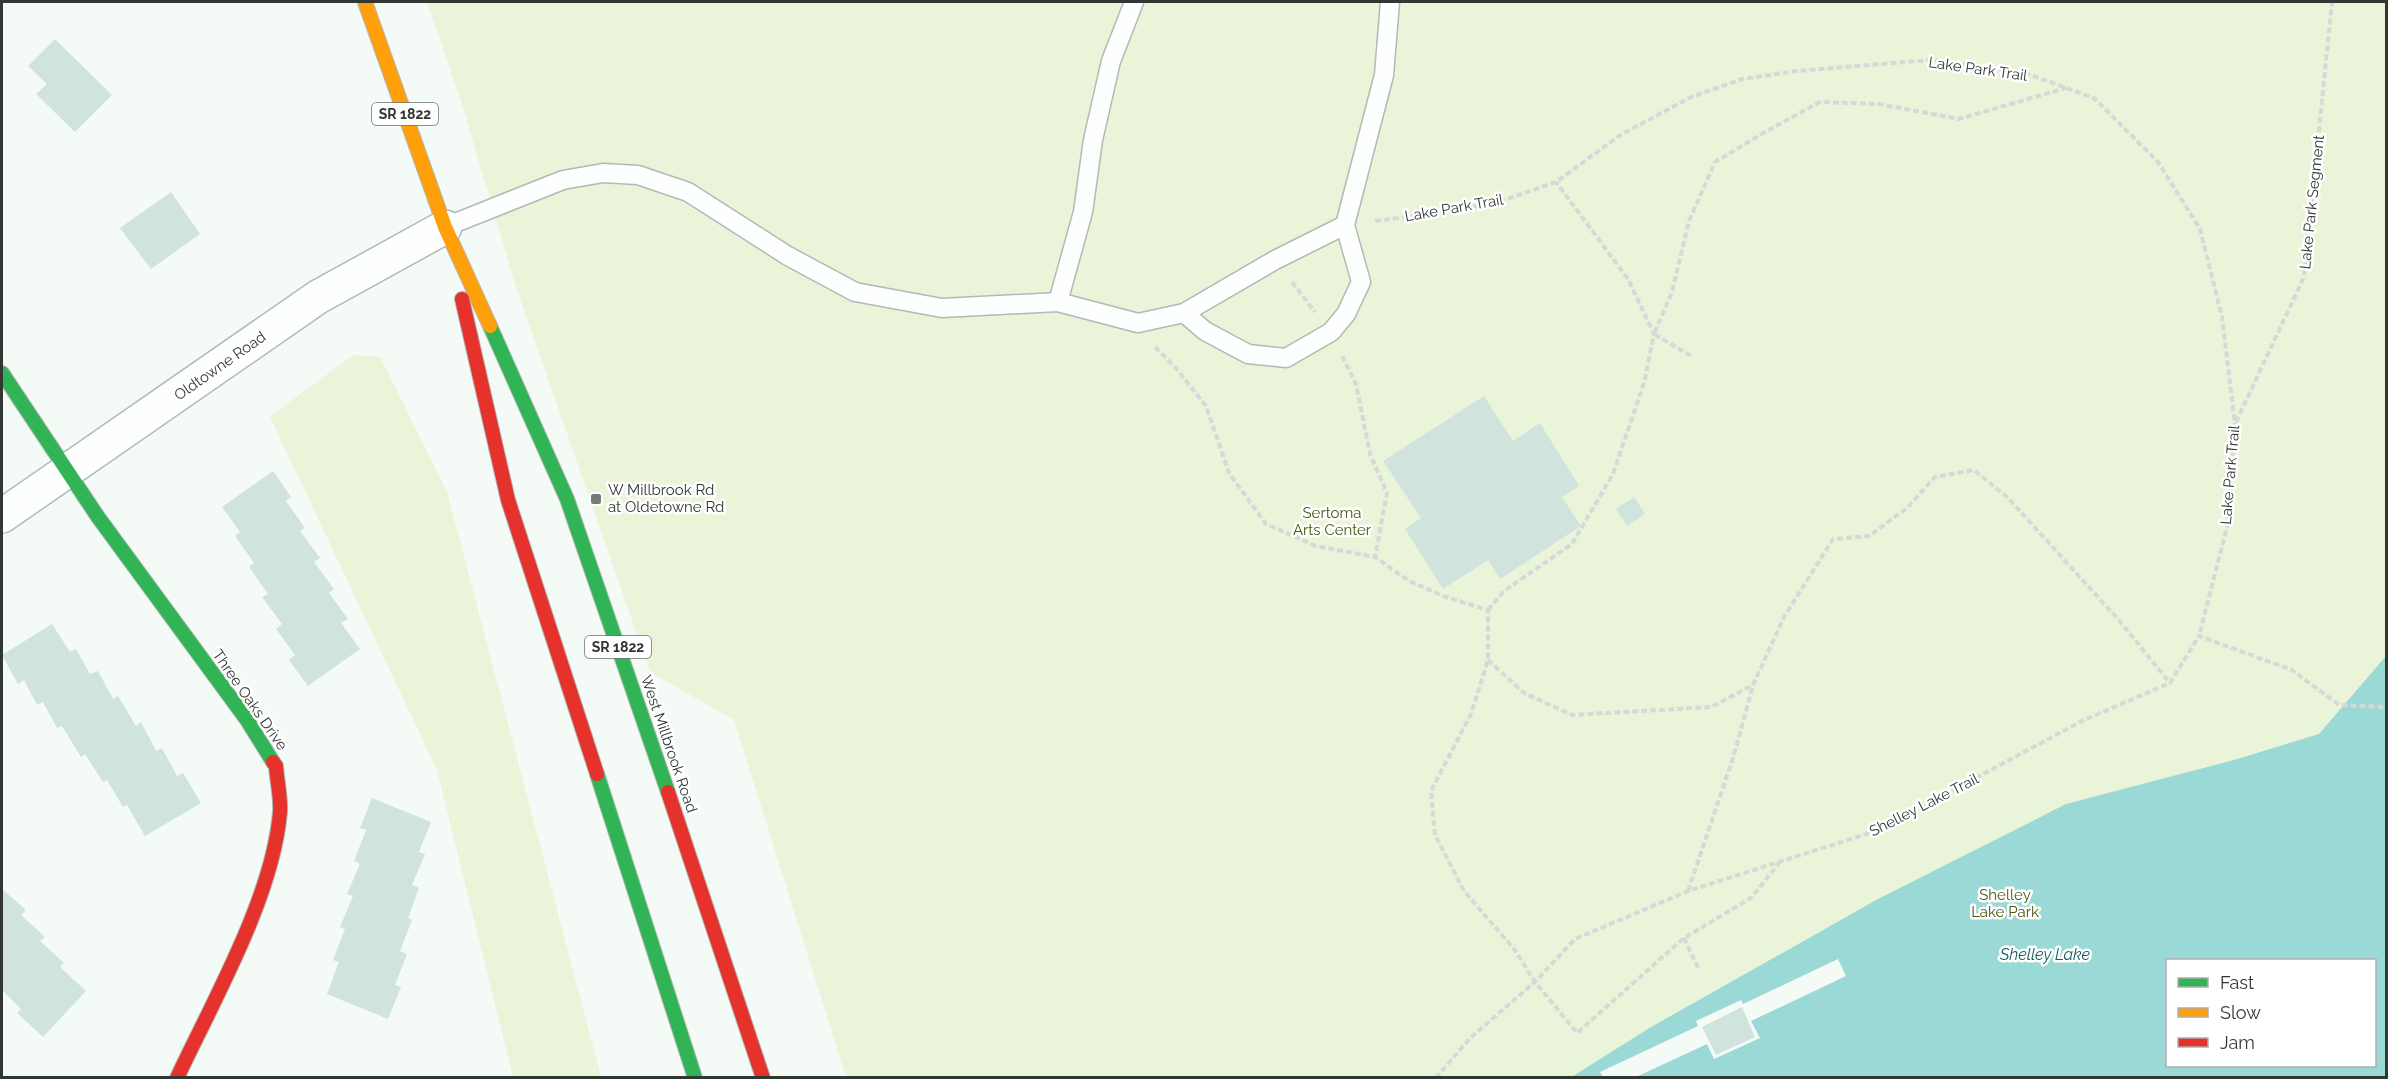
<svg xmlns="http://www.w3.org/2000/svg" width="2388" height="1079" viewBox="0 0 2388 1079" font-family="Raleway,sans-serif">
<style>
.green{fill:#eaf4d8;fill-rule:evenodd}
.water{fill:#9bd9d7;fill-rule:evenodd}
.pier{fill:#f4faf6}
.building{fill:#d1e3dd}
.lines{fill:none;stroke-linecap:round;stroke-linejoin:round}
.lane-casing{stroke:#b3b9b5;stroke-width:21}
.street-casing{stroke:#b3b9b5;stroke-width:36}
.fast-casing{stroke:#b3b9b5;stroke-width:16}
.slow-casing{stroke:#b3b9b5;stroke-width:16}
.jam-casing{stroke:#b3b9b5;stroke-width:16}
.path{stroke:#d6d9d7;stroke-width:4;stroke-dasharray:6 3;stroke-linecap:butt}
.lane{stroke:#fdfefe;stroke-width:18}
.street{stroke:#fdfefe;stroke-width:33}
.fast{stroke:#30b455;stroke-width:14}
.slow{stroke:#ff9f0a;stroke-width:14}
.jam{stroke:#e5322d;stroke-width:14}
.poi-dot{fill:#757b77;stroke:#fff;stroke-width:2}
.labels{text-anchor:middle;stroke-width:5;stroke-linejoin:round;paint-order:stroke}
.shield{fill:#fff;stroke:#6f7370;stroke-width:1.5}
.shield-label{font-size:14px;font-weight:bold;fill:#313733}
.street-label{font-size:15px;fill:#313733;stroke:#fff}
.poi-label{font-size:15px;fill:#313733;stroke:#fff;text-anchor:start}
.park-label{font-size:15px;fill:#485815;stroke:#fff}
.water-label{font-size:16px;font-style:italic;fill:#115c5b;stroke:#fff}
</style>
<rect width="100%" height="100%" fill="#f4faf6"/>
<path class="green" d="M427 2H2386V1077H846L734 720 650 672 515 284 461 101ZM2168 960H2374V1066H2168Z
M353 355 380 357 447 492 601 1077H513L437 770 270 417Z"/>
<path class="water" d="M2386 656V1077L1570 1078 1651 1027 1878 899 2066 804 2234 760 2319 734ZM2168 960H2374V1066H2168Z"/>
<path class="pier" d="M1838 959 1846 976 1751 1021 1760 1038 1714 1059 1707 1044 1636 1077H1603L1600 1072 1698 1026 1696 1021 1741 1000 1743 1004Z"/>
<path class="building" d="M55 39 112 95 75 132 36 94 47 84 28 66Z
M171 192 200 234 151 269 120 228Z
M1484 396 1513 441 1540 423 1579 486 1562 497 1581 526 1500 579 1488 560 1443 589 1405 529 1421 518 1383 461Z
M273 471 291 497 286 501 305 528 300 531 320 558 314 562 334 589 329 593 348 619 341 623 360 649 308 686 289 660 295 655 276 629 282 624 262 597 268 594 249 567 254 563 235 536 240 532 222 507Z
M1634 497 1645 514 1627 526 1616 509Z
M52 624 70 652 76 649 90 674 98 671 113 699 118 696 136 726 141 722 156 751 162 748 177 776 183 773 201 803 145 836 127 805 123 807 107 780 103 782 85 754 81 757 62 726 57 728 43 702 37 705 24 680 18 684 2 655Z
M372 798 431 822 419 852 425 854 412 885 419 888 408 918 412 920 400 951 407 954 395 985 401 987 388 1019 327 994 339 962 333 960 345 929 340 927 353 896 347 894 360 864 354 861 366 830 360 828Z
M2 889 26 910 21 915 45 937 40 941 64 963 60 967 86 991 43 1037 17 1013 21 1009 2 990Z
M1742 1007 1755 1037 1716 1055 1702 1027Z"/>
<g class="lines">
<defs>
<path id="lane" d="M445 227 563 180 603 173 638 175 688 192 788 256 855 292 942 308 1058 302 1138 323 1184 313 1275 260 1345 225 1384 75 1390 2
M1058 302 1083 212 1093 140 1111 61 1134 2
M1184 313 1205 331 1248 354 1286 358 1331 332 1346 314 1361 282 1345 225"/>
<path id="street" d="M2 516 318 297 445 227"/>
<path id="fast" d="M490 326 567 499 668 792
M2 373 98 517 247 720 273 762
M597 774 695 1078"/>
<path id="slow" d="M365 2 445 227 490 326"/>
<path id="jam" d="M462 299 508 500 597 774
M668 792 763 1078
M177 1078C213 1001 273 897 280 812 281 797 277 781 276 766L273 762"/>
</defs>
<use href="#lane" class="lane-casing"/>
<use href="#street" class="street-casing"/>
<use href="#fast" class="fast-casing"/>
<use href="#slow" class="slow-casing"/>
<use href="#jam" class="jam-casing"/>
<path class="path" d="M1375 221 1459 210 1510 198 1556 182 1619 136 1689 98 1742 79 1797 71 1931 60 2025 73 2094 98 2158 162 2200 229 2222 317 2235 424 2227 527 2199 636
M1292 282 1315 312
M1155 347 1175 367 1206 406 1229 473 1266 524 1316 546 1375 557 1409 581 1446 597 1488 610V660L1471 714 1431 791 1435 835 1464 891 1514 949 1535 982 1577 1033 1684 938 1751 898 1780 862
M1342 356 1356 384 1370 454 1387 493 1375 557
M1691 356 1654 334 1672 292 1689 221 1715 162 1765 132 1820 102 1879 104 1959 119 2066 88
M2236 422 2304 277 2332 2
M1488 610 1504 591 1572 544 1613 474 1644 383 1654 334 1628 279 1556 182
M1488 660 1524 693 1572 715 1711 707 1753 685
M1688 891 1734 755 1753 685 1784 617 1833 539 1869 536 1907 508 1935 477 1974 470 2008 498 2117 618 2170 683
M1684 938 1699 970
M1436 1078 1470 1038 1535 982 1575 939 1688 891 1879 830 2082 721 2170 683 2199 636 2292 670 2339 705 2386 707"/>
<use href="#lane" class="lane"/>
<use href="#street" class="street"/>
<use href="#fast" class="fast"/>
<use href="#slow" class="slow"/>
<use href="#jam" class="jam"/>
</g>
<rect class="poi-dot" x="590" y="493" width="12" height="12" rx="3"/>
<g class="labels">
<g class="shield">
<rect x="372" y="103" width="66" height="22" rx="4.5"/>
<rect x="585" y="636" width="66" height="22" rx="4.5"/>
</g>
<g class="shield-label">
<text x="405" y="119">SR 1822</text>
<text x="618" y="652">SR 1822</text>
</g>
<g class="street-label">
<text transform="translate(1978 69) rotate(8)" y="5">Lake Park Trail</text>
<text transform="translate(2312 202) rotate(-84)" y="5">Lake Park Segment</text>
<text transform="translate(1454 208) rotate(-10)" y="5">Lake Park Trail</text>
<text transform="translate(220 366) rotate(-35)" y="5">Oldtowne Road</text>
<text transform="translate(2230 475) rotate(-85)" y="5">Lake Park Trail</text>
<text transform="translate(250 700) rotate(55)" y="5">Three Oaks Drive</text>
<text transform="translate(669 744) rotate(71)" y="5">West Millbrook Road</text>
<text transform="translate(1924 805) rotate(-27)" y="5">Shelley Lake Trail</text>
</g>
<g class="poi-label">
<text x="608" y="495">W Millbrook Rd<tspan x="608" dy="17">at Oldetowne Rd</tspan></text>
</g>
<g class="park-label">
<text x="1332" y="518">Sertoma<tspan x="1332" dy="17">Arts Center</tspan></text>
<text x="2005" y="900">Shelley<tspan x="2005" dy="17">Lake Park</tspan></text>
</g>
<g class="water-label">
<text x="2045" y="960">Shelley Lake</text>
</g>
</g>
<rect width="2388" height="1079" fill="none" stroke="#313733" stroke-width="6"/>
<rect x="2166" y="959" width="210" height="108" fill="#ffffff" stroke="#adafad" stroke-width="1.5"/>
<rect x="2178" y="978" width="30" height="9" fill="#30b455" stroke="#adafad" stroke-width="1.5"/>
<text x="2220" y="989" font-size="18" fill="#313733">Fast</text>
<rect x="2178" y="1008" width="30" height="9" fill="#ff9f0a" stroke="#adafad" stroke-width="1.5"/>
<text x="2220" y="1019" font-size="18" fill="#313733">Slow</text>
<rect x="2178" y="1038" width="30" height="9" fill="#e5322d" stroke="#adafad" stroke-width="1.5"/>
<text x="2220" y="1049" font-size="18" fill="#313733">Jam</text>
</svg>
